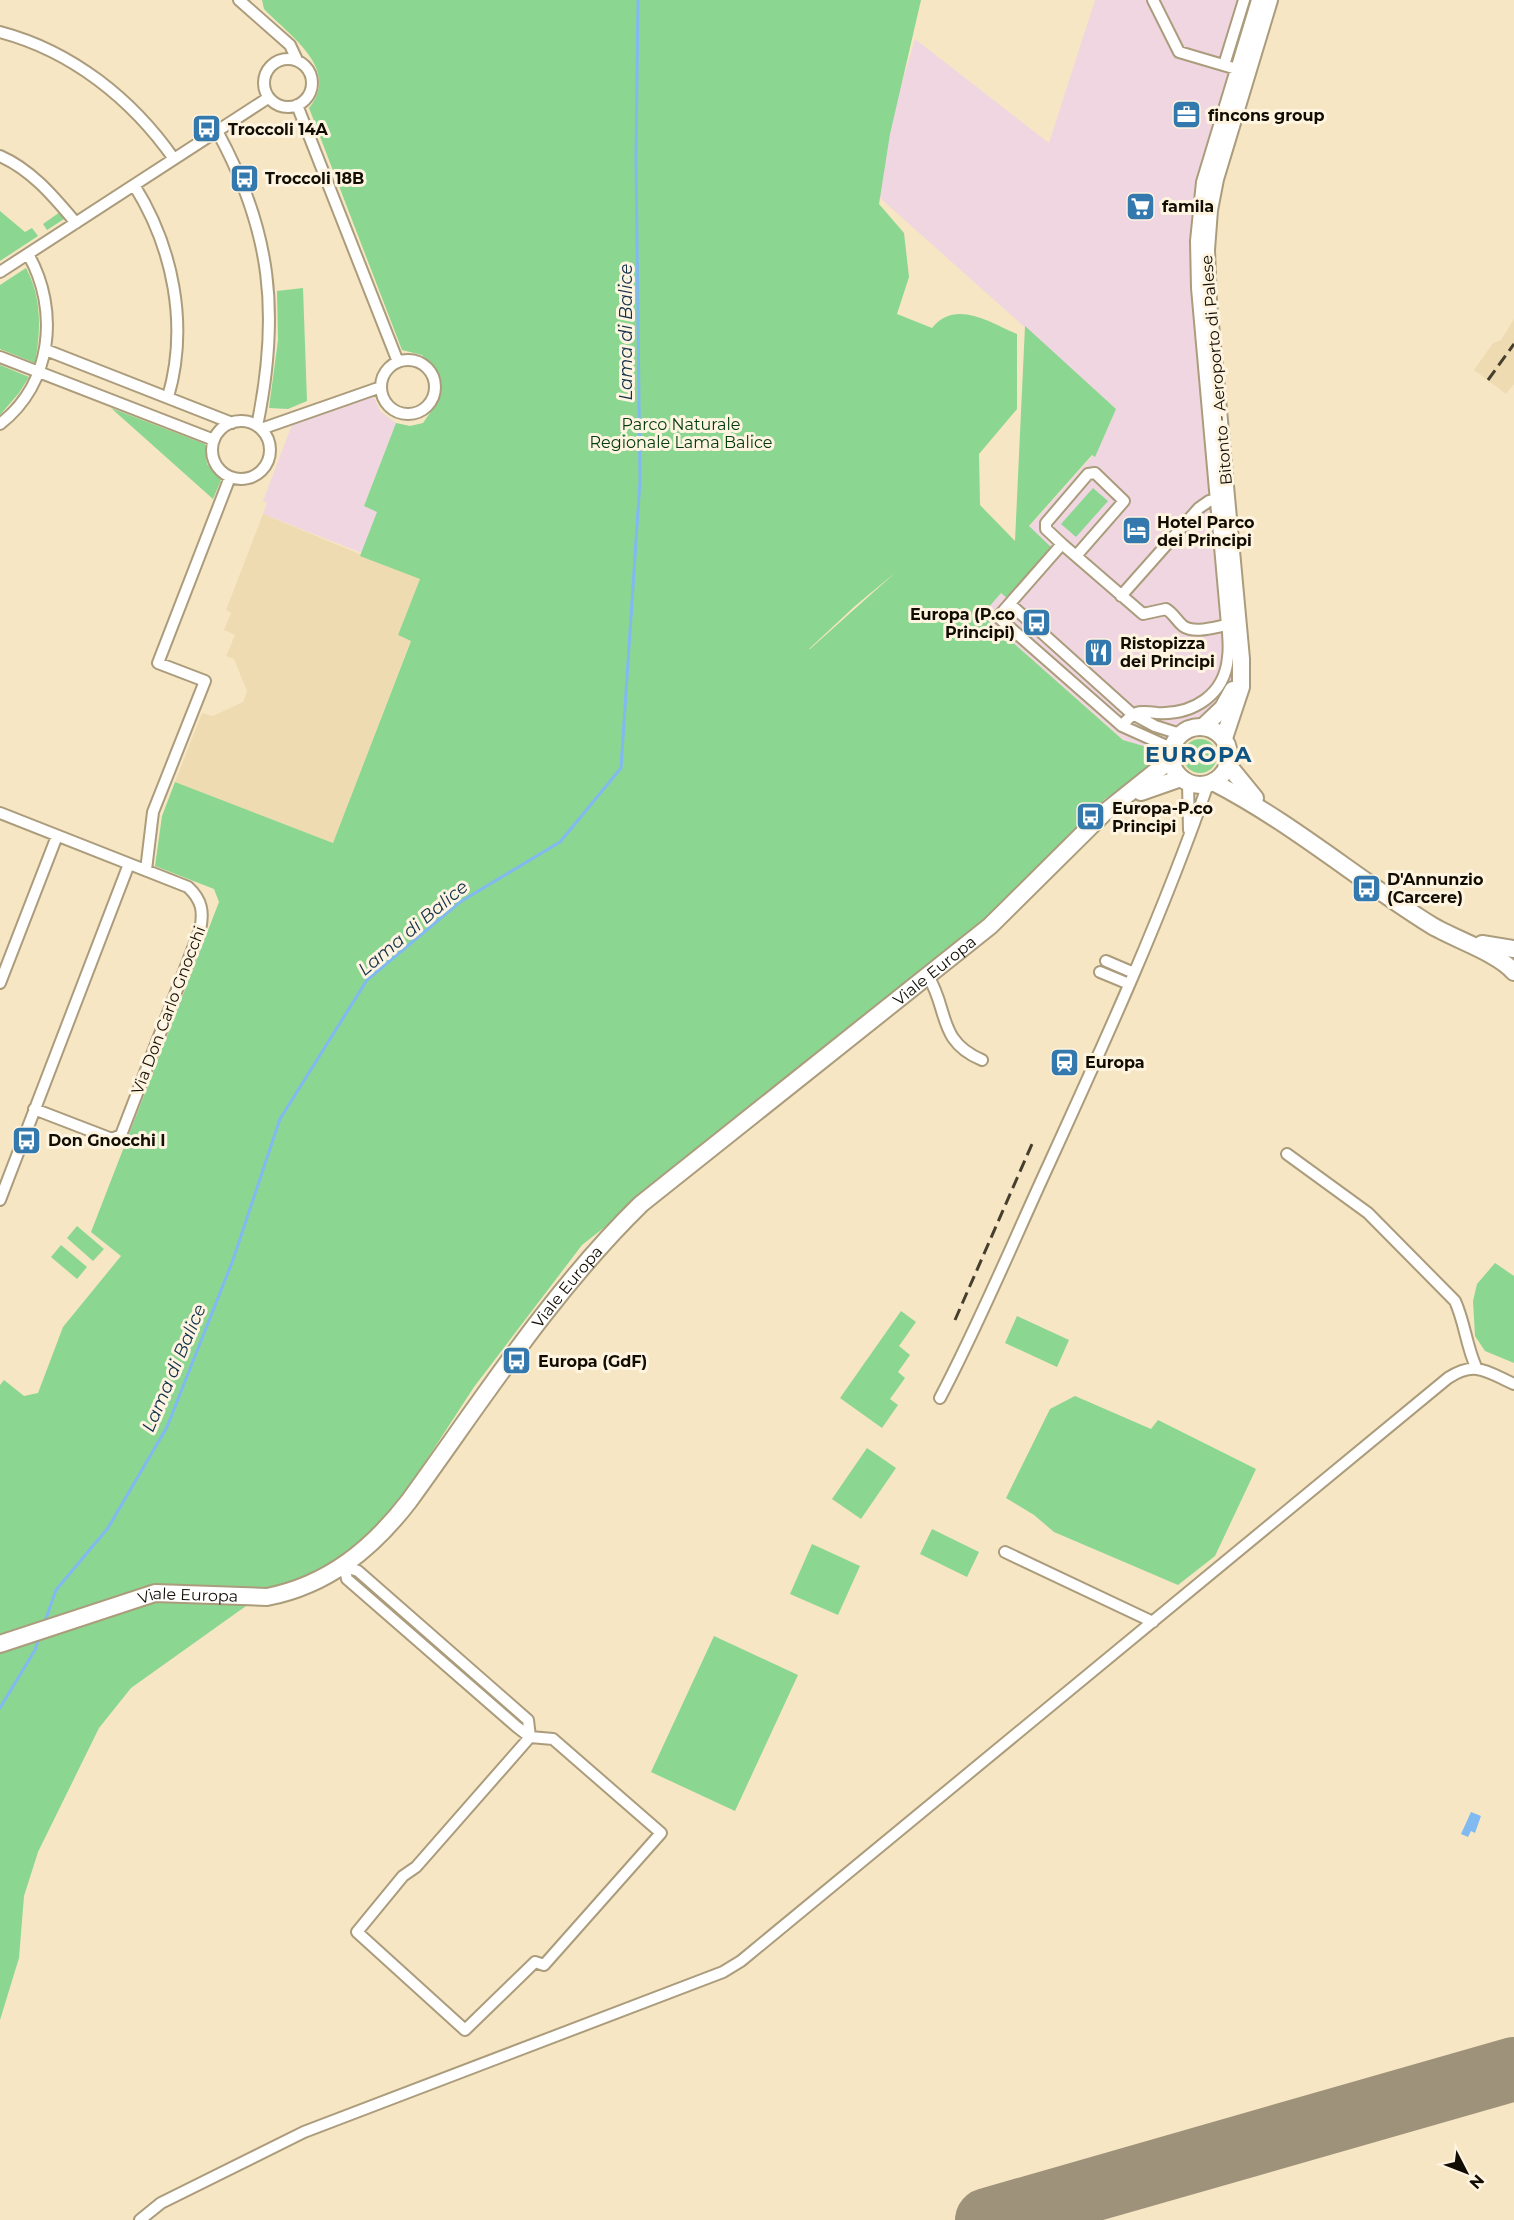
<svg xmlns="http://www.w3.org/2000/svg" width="1514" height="2220" viewBox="0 0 1514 2220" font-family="Montserrat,sans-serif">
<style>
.commercial{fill:#efd6e0}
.built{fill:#efdbb2}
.green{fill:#8bd691;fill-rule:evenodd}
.water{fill:#81b9f1}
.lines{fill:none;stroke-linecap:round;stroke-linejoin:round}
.stream{stroke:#81b9f1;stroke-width:3}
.runway{stroke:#9e927a;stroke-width:64}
.street-casing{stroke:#ab9c7c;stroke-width:14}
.secondary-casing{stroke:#ab9c7c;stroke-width:20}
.street{stroke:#fff;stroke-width:10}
.secondary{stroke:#fff;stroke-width:16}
.rail{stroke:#463f2f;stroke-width:3;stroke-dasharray:12 6;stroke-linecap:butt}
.labels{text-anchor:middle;stroke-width:6;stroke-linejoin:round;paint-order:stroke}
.poi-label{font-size:16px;font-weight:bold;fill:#120d03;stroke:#fef4e0;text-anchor:start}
.street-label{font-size:16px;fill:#120d03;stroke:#fef4e0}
.park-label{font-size:16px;fill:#003b0d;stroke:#fef4e0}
.water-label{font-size:18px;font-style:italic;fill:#12304c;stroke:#fef4e0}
.district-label{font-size:22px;font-weight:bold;letter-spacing:1.5px;fill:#105483;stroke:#fef4e0}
</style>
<rect width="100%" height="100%" fill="#f7e6c4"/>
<path class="commercial" d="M1095 0H1260L1206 189 1234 677 1231 686 1201 721 1173 730 1162 754 1124 740 982 615 1001 593 1007 598 1052 548 1029 527 1093 455 1094 457 1116 409 870 189 915 39 1049 143Z
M373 395 380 411 396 423 364 506 378 511 362 553 263 514 267 503 263 501 293 422Z"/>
<path class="built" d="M1514 319V384L1506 394 1474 370 1493 343 1501 340Z
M263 514 420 579 398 635 411 640 333 843 175 782 202 713 213 716 243 702 247 691 234 659 226 656 235 635 224 630 231 613 226 610Z"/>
<path class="green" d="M262 0H921L890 134 879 204 904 233 909 277 897 314 932 328C955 299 989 322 1017 334V409L979 454 980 505 1015 541 1025 326 1116 409 1095 457 1092 455 1029 526 1052 548 1007 598 1001 593 982 615 1123 740 1157 750 1159 754 1157 761 1146 773 1105 799 991 913 863 1017 799 1074 582 1245 474 1387 392 1513 339 1561 246 1606 131 1688 99 1728 38 1852 24 1896 19 1958 0 2020V1385L4 1380 24 1396 38 1393 63 1327 121 1256 91 1232 219 902 214 889 155 866 162 816 175 782 333 843 411 641 398 635 420 579 360 556 377 512 364 506 396 423 410 426 423 423 439 400 438 376 422 355 402 350 309 108C341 69 290 36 264 9ZM896 572 810 649H809L855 606Z
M0 211 25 232 32 228 38 236 0 261Z
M60 212 64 219 47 230 43 224Z
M26 268C42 298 41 330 35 363L0 349V285Z
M303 288 307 401 288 409 269 408 278 340 277 291Z
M0 365 29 377 19 393 0 415Z
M111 408 205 444 207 464 221 480 213 499Z
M1093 488 1108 501 1076 537 1061 524Z
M1183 756a17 17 0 1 1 34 0a17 17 0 1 1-34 0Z
M77 1226 104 1249 93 1261 67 1238Z
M61 1245 87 1267 77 1279 51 1257Z
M1495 1263 1514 1276V1363L1485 1351 1475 1336 1473 1301 1477 1284Z
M901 1311 916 1322 899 1346 910 1355 898 1372 905 1378 890 1399 898 1405 882 1428 840 1398Z
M1017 1316 1069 1340 1057 1367 1005 1343Z
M1075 1396 1151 1429 1158 1420 1256 1469 1215 1556 1178 1585 1054 1532 1034 1515 1006 1498 1050 1409Z
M867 1448 896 1468 861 1519 832 1499Z
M932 1529 979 1552 967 1577 920 1554Z
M812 1544 860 1566 838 1615 790 1594Z
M714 1636 798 1675 735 1811 651 1772Z"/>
<path class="water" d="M1471 1812 1481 1816 1475 1833 1471 1831 1468 1837 1461 1834Z"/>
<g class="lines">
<path class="stream" d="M44 1624 56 1590 108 1528 167 1427 233 1260 280 1119 367 980 460 902 560 842 621 768 640 481 636 158 638 0
M0 1708 35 1650 39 1638"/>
<path class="runway" d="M987 2220 1514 2069"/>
<defs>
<path id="street" d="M239 0 290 45 297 60
M1153 0 1179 52 1240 70
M0 32C72 51 132 99 174 159
M264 83a24 24 0 1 1 48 0a24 24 0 1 1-48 0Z
M1224 65 1244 0
M297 105 398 362
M217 131C272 231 280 315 257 426
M0 156C32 170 54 197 76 223
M134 185C173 247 189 325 168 397
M0 272 268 98
M46 350 232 423
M0 357 214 440
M381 387a27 27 0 1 1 54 0a27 27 0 1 1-54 0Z
M212 450a29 29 0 1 1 58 0a29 29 0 1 1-58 0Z
M0 424C52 384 60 310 28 254
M261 429 381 387
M1062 544 1046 529V523L1088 474 1095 473 1124 501 1076 556
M1121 596 1199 508 1209 501 1224 497
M1010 604 1131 713 1155 726 1180 734
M1122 726C1134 710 1138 711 1157 713 1193 715 1225 695 1228 657 1230 645 1227 633 1228 620
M1171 748 1122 726 998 617 1062 544 1143 614 1166 609C1174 614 1176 620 1183 626 1194 634 1215 627 1227 625L1197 288 1196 241 1202 182 1257 0
M1188 783 1189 830
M0 813 188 887C202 900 204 912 200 930L121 1135 112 1139 34 1109
M146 870 153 812 205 681 158 663 230 477
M1106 961 1134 973
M1100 972 1129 984
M928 976C949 1010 937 1041 982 1060
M0 983 57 836
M1287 1154 1368 1213 1455 1301C1465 1323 1466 1345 1476 1367
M0 1200 129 864
M940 1398C980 1322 1013 1242 1049 1164 1106 1039 1163 914 1208 784
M1005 1552 1153 1622
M344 1566 347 1579 517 1727 530 1737 553 1739 661 1833 544 1965 535 1962 465 2030 357 1932 403 1876 416 1867 530 1737
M344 1566 358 1571 528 1720 530 1737
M140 2220 161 2203 304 2132 723 1972 741 1961 1448 1378C1476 1360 1487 1372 1514 1384"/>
<g id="secondary">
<path d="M1204 726 1223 708 1233 690"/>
<circle cx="1200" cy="756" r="29"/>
<path d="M1224 738 1241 687V659L1208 302 1206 250 1209 210 1215 179 1269 0"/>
<path d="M1228 765 1255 798"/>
<path d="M1213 782C1291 822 1357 879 1431 925 1454 939 1498 953 1514 972"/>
<path d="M1141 792 1181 778"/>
<path d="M1482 944 1514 949"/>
<path id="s1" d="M0 1644 155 1593 267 1597C328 1585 372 1549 409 1501 483 1399 551 1292 641 1204L990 926 1104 813 1164 765 1170 753"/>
</g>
</defs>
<use href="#street" class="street-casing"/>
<use href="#secondary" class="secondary-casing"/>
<use href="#street" class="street"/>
<use href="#secondary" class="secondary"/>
<path class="rail" d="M1488 380 1514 344
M955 1320 1032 1144"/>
</g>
<defs>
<symbol id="office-square" viewBox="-11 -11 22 22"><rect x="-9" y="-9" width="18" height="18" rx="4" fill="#3479ae" stroke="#fef4e0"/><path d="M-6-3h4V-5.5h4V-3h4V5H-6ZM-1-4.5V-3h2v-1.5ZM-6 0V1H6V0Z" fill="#fff"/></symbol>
<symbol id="bus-square" viewBox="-11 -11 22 22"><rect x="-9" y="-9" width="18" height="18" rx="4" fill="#3479ae" stroke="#fef4e0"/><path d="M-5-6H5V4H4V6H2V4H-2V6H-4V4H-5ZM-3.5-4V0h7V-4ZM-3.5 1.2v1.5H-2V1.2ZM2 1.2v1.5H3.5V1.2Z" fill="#fff"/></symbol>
<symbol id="supermarket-square" viewBox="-11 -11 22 22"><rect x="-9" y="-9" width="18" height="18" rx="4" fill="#3479ae" stroke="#fef4e0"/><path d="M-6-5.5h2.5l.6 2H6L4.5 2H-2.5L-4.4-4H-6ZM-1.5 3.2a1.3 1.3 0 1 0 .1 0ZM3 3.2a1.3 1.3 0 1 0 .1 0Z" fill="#fff"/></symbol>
<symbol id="hotel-square" viewBox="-11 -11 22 22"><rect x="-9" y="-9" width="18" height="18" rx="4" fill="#3479ae" stroke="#fef4e0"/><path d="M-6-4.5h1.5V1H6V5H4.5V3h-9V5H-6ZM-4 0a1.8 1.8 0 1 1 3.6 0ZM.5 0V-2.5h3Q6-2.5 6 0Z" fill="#fff"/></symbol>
<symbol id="restaurant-square" viewBox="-11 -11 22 22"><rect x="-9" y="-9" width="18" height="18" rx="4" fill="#3479ae" stroke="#fef4e0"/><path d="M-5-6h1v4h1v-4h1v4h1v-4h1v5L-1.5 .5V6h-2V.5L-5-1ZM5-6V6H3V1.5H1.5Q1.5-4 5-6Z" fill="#fff"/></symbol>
<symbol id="station-square" viewBox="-11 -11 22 22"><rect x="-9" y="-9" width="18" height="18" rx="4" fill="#3479ae" stroke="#fef4e0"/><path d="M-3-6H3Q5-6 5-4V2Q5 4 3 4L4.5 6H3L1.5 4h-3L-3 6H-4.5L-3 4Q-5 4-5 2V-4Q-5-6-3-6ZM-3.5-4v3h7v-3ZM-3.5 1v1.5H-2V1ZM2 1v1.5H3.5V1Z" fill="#fff"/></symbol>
</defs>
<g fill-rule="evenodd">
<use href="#office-square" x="1170" y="98" width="33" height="33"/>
<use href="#bus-square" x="190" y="112" width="33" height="33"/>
<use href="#bus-square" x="228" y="162" width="33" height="33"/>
<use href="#supermarket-square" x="1124" y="190" width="33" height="33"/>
<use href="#hotel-square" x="1120" y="514" width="33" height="33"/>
<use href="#bus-square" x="1020" y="606" width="33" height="33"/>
<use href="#restaurant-square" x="1082" y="636" width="33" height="33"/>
<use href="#bus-square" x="1074" y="800" width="33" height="33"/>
<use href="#bus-square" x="1350" y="872" width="33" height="33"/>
<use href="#station-square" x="1048" y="1046" width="33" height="33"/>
<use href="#bus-square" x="10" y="1124" width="33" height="33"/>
<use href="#bus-square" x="500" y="1344" width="33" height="33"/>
</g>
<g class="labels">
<g class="poi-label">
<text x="1208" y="121">fincons group</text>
<text x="228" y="135">Troccoli 14A</text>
<text x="265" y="184">Troccoli 18B</text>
<text x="1162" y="212">famila</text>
<text x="1157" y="528">Hotel Parco<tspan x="1157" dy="18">dei Principi</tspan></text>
<text x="1015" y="620" text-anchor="end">Europa (P.co<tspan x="1015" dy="18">Principi)</tspan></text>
<text x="1120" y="649">Ristopizza<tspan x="1120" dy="18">dei Principi</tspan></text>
<text x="1112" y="814">Europa-P.co<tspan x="1112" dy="18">Principi</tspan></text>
<text x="1387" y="885">D'Annunzio<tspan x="1387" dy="18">(Carcere)</tspan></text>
<text x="1085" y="1068">Europa</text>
<text x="48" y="1146">Don Gnocchi I</text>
<text x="538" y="1367">Europa (GdF)</text>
</g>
<g class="street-label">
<text transform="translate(1216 370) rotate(-95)" y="6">Bitonto - Aeroporto di Palese</text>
<text dy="6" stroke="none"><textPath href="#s1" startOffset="1203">Viale Europa</textPath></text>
<text transform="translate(168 1010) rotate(-69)" y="6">Via Don Carlo Gnocchi</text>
<text dy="6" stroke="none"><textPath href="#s1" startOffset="717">Viale Europa</textPath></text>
<text dy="6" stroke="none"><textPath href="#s1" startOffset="196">Viale Europa</textPath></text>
</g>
<g class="park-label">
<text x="681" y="430">Parco Naturale<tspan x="681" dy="18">Regionale Lama Balice</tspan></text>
</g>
<g class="water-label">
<text transform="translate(626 332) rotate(-90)" y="6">Lama di Balice</text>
<text transform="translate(413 928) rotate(-40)" y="6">Lama di Balice</text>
<text transform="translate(174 1368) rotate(-67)" y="6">Lama di Balice</text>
</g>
<g class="district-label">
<text x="1199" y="762">EUROPA</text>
</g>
</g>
<g transform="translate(1466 2172) rotate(132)" stroke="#fef4e0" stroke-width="4.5" paint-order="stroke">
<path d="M0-4.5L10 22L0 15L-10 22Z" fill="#120d03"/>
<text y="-9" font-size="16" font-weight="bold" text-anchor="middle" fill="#120d03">N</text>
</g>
</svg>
